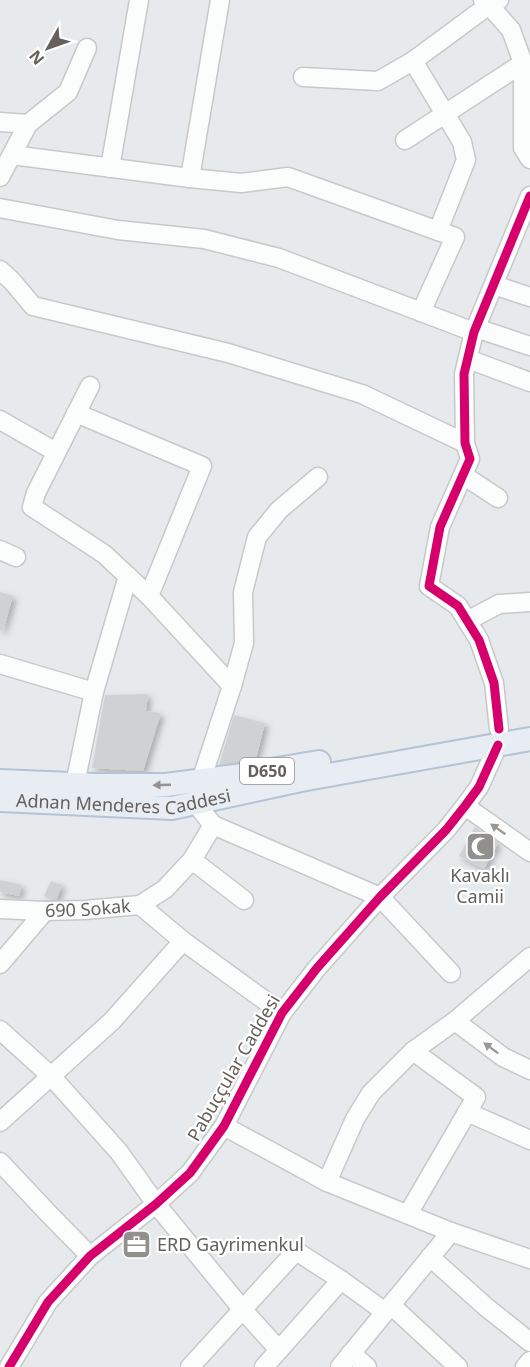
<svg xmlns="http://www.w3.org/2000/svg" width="530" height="1367" viewBox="0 0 530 1367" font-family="'Noto Sans',sans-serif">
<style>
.building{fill:#d0d1d3;filter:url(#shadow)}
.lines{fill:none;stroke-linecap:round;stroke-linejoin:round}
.minor-casing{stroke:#c8c8c8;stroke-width:21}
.major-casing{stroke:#b4c3d5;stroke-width:26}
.minor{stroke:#fbfcfc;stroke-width:18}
.major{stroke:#e8ecf3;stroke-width:22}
.cycleway-casing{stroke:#fff;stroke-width:13}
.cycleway{stroke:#d6006c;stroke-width:9}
.oneway{fill:#939191}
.oneway2{fill:#9a9794}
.labels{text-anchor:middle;stroke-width:4.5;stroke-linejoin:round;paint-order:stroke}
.shield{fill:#fff;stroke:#93908d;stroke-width:1.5}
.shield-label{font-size:16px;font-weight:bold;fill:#65605c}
.street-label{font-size:18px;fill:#65605c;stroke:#fff}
.poi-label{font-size:18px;fill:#65605c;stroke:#fff}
</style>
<defs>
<filter id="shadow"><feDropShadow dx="3.5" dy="3.5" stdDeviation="3" flood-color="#0004"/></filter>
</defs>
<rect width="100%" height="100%" fill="#e7eaed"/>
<path class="building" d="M0 592 13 596 3 631 0 630Z
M148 694 146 711 161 713 143 771 92 768 105 695Z
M234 715 265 723 256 759 219 765Z
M475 827 498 843 484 869 459 856Z
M0 880 22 885 19 896 0 892Z
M51 881 62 885 57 899 52 900 44 896Z"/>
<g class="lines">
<defs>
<g id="minor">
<path d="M483 0 489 5 511 30 523 63V148L530 159"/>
<path d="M413 61 462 142 466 160 438 231"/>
<path d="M303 77 378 81 413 61 489 5 499 0"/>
<path d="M0 122 28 124 0 177"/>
<path d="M28 124 68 92 87 48"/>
<path d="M405 140 523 63"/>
<path d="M12 155 190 178 241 183 288 177 455 237 421 312"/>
<path d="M110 168 139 0"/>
<path d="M190 178 220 0"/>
<path d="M0 208 118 230 204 239 279 258 474 332"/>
<path d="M0 270 12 281 33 306 228 353 362 394 465 443"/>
<path d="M494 285 530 297"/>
<path d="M476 328 530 346"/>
<path d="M468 359 530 382"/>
<path d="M90 386 36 493 32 507 104 554 149 596 232 686"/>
<path d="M76 413 202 466 149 596"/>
<path d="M0 420 56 452"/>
<path d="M463 475 498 498"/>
<path d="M0 550 16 557"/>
<path d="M467 621 499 604 530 602"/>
<path d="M0 664 94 692"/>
<path d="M499 729 494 683 479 640 458 606 429 586 440 527 470 459 465 443 464 374 474 332 530 196"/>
<path d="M201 781 232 686 244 643 243 592 257 537 279 510 318 477"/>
<path d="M75 784 94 692 128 576"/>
<path d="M196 804 213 825 380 897 451 973"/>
<path d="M465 806 530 852"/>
<path d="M192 860 244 900"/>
<path d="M140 905 183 941 282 1013"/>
<path id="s1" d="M0 909 45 911 85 910 140 905 165 889 192 860 213 825"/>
<path d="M0 964 45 911"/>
<path d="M455 1021 503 1057 530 1070"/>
<path d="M0 1030 51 1076 119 1152 156 1204 243 1310 279 1350"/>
<path d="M467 1112 530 1140"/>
<path d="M0 1122 112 1021 183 941"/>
<path d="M224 1126 327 1182 451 1232 530 1259"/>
<path d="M0 1162 47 1212 90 1256"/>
<path d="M327 1182 355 1119 371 1093 413 1051 455 1021 530 957"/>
<path d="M408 1214 476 1097 413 1051"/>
<path d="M430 1257 486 1307 530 1342"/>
<path d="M391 1305 458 1367"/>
<path d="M351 1353 367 1367"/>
<path d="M9 1367 48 1302 90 1256 156 1204 190 1173 224 1126 282 1013 317 968 380 897 446 830 465 806 479 787 498 745"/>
<path d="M190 1367 296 1251 341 1280 385 1312"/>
<path d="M264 1367 341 1280"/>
<path d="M340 1367 451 1232"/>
<path d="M525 1367 530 1361"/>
</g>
<g id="major">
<path d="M0 781 95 785H166L235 776 319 762"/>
<path id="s2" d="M0 800 172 808 301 780 530 739"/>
</g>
</defs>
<use href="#minor" class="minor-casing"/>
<use href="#major" class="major-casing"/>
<use href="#minor" class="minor"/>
<use href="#major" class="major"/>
<defs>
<path id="cycleway" d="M499 729 494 683 479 640 458 606 429 586 440 527 470 459 465 443 464 374 474 332 530 196
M9 1367 48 1302 90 1256 156 1204 190 1173 224 1126 282 1013 317 968 380 897 446 830 465 806 479 787 498 745"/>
</defs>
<use href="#cycleway" class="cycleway-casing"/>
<use href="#cycleway" class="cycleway"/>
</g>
<defs><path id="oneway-solid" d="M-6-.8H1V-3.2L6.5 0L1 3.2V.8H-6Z" transform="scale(1.5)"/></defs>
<use class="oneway" href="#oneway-solid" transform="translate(162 785) rotate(178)"/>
<g class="oneway2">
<use href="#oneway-solid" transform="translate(498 829) rotate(-145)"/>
<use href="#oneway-solid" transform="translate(491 1048) rotate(-143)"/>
</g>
<defs>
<symbol id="mosque-square" viewBox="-11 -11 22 22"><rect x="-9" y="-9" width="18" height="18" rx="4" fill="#92908f" stroke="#fff"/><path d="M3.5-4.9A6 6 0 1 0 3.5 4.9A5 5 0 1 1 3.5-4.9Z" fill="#fff"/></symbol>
<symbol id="office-square" viewBox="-11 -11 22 22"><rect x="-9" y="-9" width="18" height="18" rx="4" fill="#92908f" stroke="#fff"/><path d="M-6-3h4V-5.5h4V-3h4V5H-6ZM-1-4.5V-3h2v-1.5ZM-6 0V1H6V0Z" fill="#fff"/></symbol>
</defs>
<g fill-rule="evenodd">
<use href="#mosque-square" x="464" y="830" width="33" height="33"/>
<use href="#office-square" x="120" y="1228" width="33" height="33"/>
</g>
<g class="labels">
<rect class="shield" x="240" y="758" width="54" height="26" rx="4.5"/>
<g class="shield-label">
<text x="267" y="777">D650</text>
</g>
<g class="street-label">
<text dy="6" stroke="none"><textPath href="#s2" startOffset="124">Adnan Menderes Caddesi</textPath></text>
<text dy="6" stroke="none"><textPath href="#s1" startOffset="88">690 Sokak</textPath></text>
<text transform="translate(234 1068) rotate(-60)" y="6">Pabuççular Caddesi</text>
</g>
<g class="poi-label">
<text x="480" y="882">Kavaklı<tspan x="480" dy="21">Camii</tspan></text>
<text x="157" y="1251" text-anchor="start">ERD Gayrimenkul</text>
</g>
</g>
<g transform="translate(48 48) rotate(230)" stroke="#ffffff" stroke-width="4.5" paint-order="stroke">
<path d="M0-4.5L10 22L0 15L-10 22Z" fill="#65605c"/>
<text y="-9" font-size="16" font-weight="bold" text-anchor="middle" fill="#65605c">N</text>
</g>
</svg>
